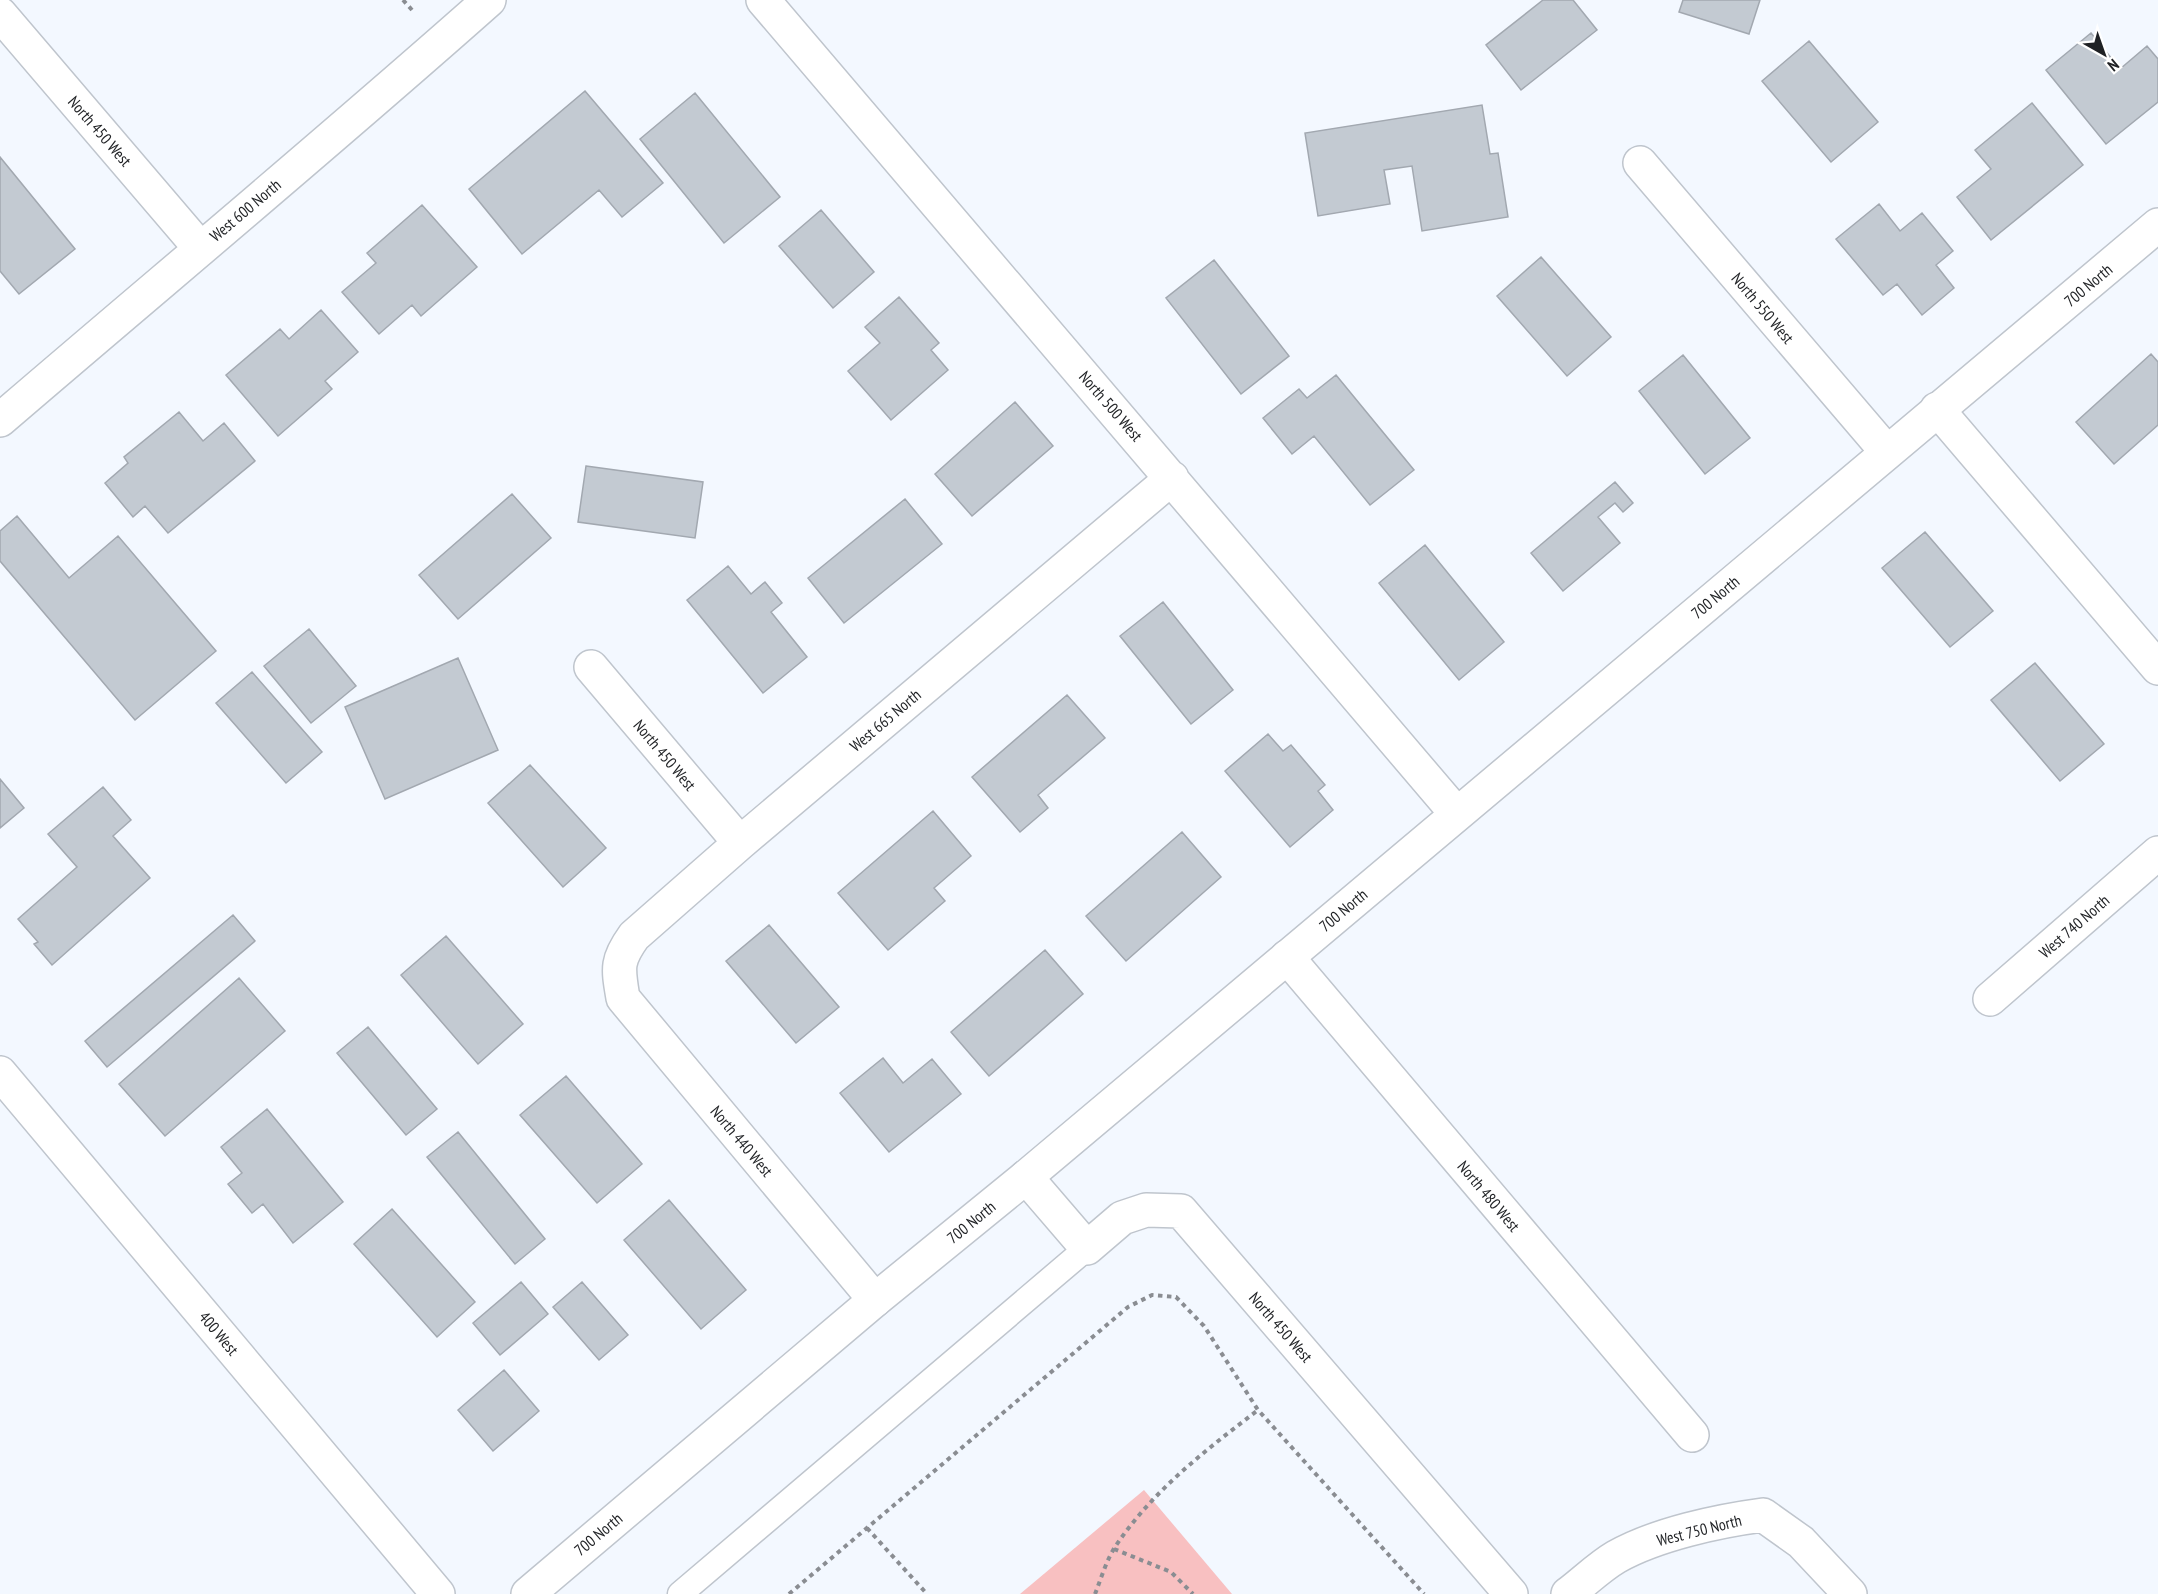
<svg xmlns="http://www.w3.org/2000/svg" width="2158" height="1594" viewBox="0 0 2158 1594" font-family="'PT Sans Narrow',sans-serif">
<style>
.green{fill:#f8c0c1}
.building{fill:#c3cad2;stroke:#a2a8b0;stroke-width:1.5}
.lines{fill:none;stroke-linecap:round;stroke-linejoin:round}
.service-casing{stroke:#bfc5cd;stroke-width:27}
.minor-casing{stroke:#bfc5cd;stroke-width:36}
.tertiary-casing{stroke:#bfc5cd;stroke-width:36}
.secondary-casing{stroke:#bfc5cd;stroke-width:36}
.path{stroke:#8a8d92;stroke-width:4;stroke-dasharray:4.5 4.5;stroke-linecap:butt}
.service{stroke:#fff;stroke-width:24}
.minor{stroke:#fff;stroke-width:33}
.tertiary{stroke:#fff;stroke-width:33}
.secondary{stroke:#fff;stroke-width:33}
.labels{text-anchor:middle;stroke-width:5;stroke-linejoin:round;paint-order:stroke}
.street-label{font-size:16px;fill:#1f2124;stroke:#fff}
</style>
<rect width="100%" height="100%" fill="#f3f8ff"/>
<path class="green" d="M1144 1490 1232 1594H1020Z"/>
<path class="building" d="M1543 0H1573L1597 30 1521 90 1486 45Z
M1683 0H1760L1749 34 1679 12Z
M2091 33 2120 69 2147 46 2158 59V102L2106 144 2046 70Z
M1809 41 1878 122 1831 162 1762 81Z
M585 91 663 183 622 217 599 190 522 254 469 189Z
M695 93 780 197 724 243 640 139Z
M2032 103 2083 165 1991 240 1957 197 1991 169 1975 150Z
M1482 105 1490 154 1498 153 1508 217 1422 231 1412 166 1384 170 1390 204 1318 216 1305 133Z
M0 157 75 249 19 294 0 271Z
M1879 204 1900 231 1922 213 1953 251 1936 265 1954 288 1922 315 1897 284 1883 295 1836 239Z
M422 205 477 267 421 316 412 305 379 334 342 292 376 263 367 253Z
M821 210 874 272 833 308 779 246Z
M1541 257 1611 337 1567 376 1497 296Z
M1214 260 1289 356 1241 394 1166 298Z
M899 297 939 343 931 350 948 370 891 420 848 371 880 343 865 327Z
M321 310 358 352 325 381 332 389 278 436 226 375 280 329 289 339Z
M2151 354 2158 362V425L2114 464 2076 422Z
M1683 355 1750 438 1705 474 1639 391Z
M1336 375 1414 470 1370 505 1314 436 1292 454 1263 418 1299 389 1307 398Z
M1015 402 1053 446 972 516 935 474Z
M179 412 203 441 224 423 255 461 168 533 145 506 133 517 105 483 128 463 124 457Z
M586 466 703 482 695 538 578 522Z
M1615 482 1633 503 1623 512 1615 503 1598 517 1620 543 1563 591 1531 553Z
M512 494 551 538 458 619 419 575Z
M905 499 942 544 844 623 808 578Z
M17 516 69 578 118 536 216 651 135 720 0 561V531Z
M1925 532 1993 611 1950 647 1882 568Z
M1425 545 1504 642 1459 680 1379 583Z
M728 566 751 594 765 582 782 603 771 612 807 657 763 693 687 600Z
M1163 602 1233 690 1191 724 1120 636Z
M309 629 356 686 311 723 264 666Z
M458 658 498 750 385 799 345 707Z
M2035 663 2104 744 2060 781 1991 700Z
M252 672 322 752 286 783 216 703Z
M1067 695 1105 738 1038 795 1048 808 1020 832 972 777Z
M1268 734 1283 751 1291 745 1325 785 1318 791 1333 810 1290 847 1225 771Z
M530 765 606 848 563 887 488 803Z
M0 779 24 808 0 828Z
M103 787 131 820 113 836 150 878 52 965 34 944 38 942 18 919 77 867 48 834Z
M933 811 971 856 934 888 945 901 888 950 838 893Z
M1182 832 1221 877 1126 961 1086 916Z
M233 915 255 941 107 1067 85 1041Z
M769 925 839 1007 796 1043 726 961Z
M446 936 523 1024 478 1064 401 975Z
M1045 950 1083 994 989 1076 951 1032Z
M239 978 285 1031 165 1136 119 1084Z
M368 1027 437 1109 406 1135 337 1053Z
M883 1058 903 1083 932 1059 961 1094 889 1152 840 1093Z
M566 1076 642 1164 597 1203 520 1115Z
M267 1109 343 1202 293 1243 263 1204 252 1213 228 1184 242 1173 221 1147Z
M458 1132 545 1239 515 1264 427 1157Z
M669 1200 746 1290 701 1329 624 1240Z
M392 1209 475 1302 437 1337 354 1244Z
M521 1282 548 1314 500 1355 473 1323Z
M582 1282 628 1335 599 1360 553 1307Z
M504 1370 539 1411 493 1451 458 1410Z"/>
<g class="lines">
<defs>
<path id="service" d="M680 1594 1087 1248"/>
<path id="minor" d="M763 0 1456 813
M0 14 200 248
M1640 163 1887 452
M1937 409 2158 668
M0 420C163 280 328 143 489 0
M591 667 740 843
M1287 957 1692 1435
M1990 999 2158 853
M1026 1177 1087 1248 1122 1218 1146 1210 1181 1211 1511 1594
M875 1300 623 998C618 968 616 961 634 936L740 843 1172 478
M1568 1594C1584 1582 1599 1567 1616 1557 1657 1534 1718 1521 1763 1515L1801 1542 1850 1594"/>
<path id="tertiary" d="M528 1594 875 1300 1026 1177 2158 225"/>
<path id="secondary" d="M0 1073 438 1594"/>
</defs>
<use href="#service" class="service-casing"/>
<use href="#minor" class="minor-casing"/>
<use href="#tertiary" class="tertiary-casing"/>
<use href="#secondary" class="secondary-casing"/>
<path class="path" d="M403 0 412 10
M867 1528 927 1594
M1114 1549 1171 1572 1193 1594
M789 1594 1128 1307 1152 1295 1176 1297 1204 1326 1258 1410 1424 1594
M1095 1594C1101 1579 1106 1561 1115 1547 1152 1491 1206 1450 1258 1410"/>
<use href="#service" class="service"/>
<use href="#minor" class="minor"/>
<use href="#tertiary" class="tertiary"/>
<use href="#secondary" class="secondary"/>
</g>
<g class="labels">
<g class="street-label">
<text transform="translate(100 131) rotate(49)" y="6">North 450 West</text>
<text transform="translate(245 210) rotate(-40)" y="6">West 600 North</text>
<text transform="translate(2088 285) rotate(-40)" y="6">700 North</text>
<text transform="translate(1763 308) rotate(50)" y="6">North 550 West</text>
<text transform="translate(1111 406) rotate(49)" y="6">North 500 West</text>
<text transform="translate(1715 597) rotate(-40)" y="6">700 North</text>
<text transform="translate(885 720) rotate(-40)" y="6">West 665 North</text>
<text transform="translate(665 755) rotate(50)" y="6">North 450 West</text>
<text transform="translate(1343 910) rotate(-40)" y="6">700 North</text>
<text transform="translate(2074 926) rotate(-41)" y="6">West 740 North</text>
<text transform="translate(742 1141) rotate(50)" y="6">North 440 West</text>
<text transform="translate(1489 1196) rotate(50)" y="6">North 480 West</text>
<text transform="translate(971 1222) rotate(-39)" y="6">700 North</text>
<text transform="translate(1281 1327) rotate(49)" y="6">North 450 West</text>
<text transform="translate(219 1333) rotate(50)" y="6">400 West</text>
<text transform="translate(1699 1530) rotate(-14)" y="6">West 750 North</text>
<text transform="translate(598 1534) rotate(-40)" y="6">700 North</text>
</g>
</g>
<g transform="translate(2104 54) rotate(140)" stroke="#ffffff" stroke-width="4.5" paint-order="stroke">
<path d="M0-4.5L10 22L0 15L-10 22Z" fill="#1f2124"/>
<text y="-9" font-size="16" font-weight="bold" text-anchor="middle" fill="#1f2124">N</text>
</g>
</svg>
